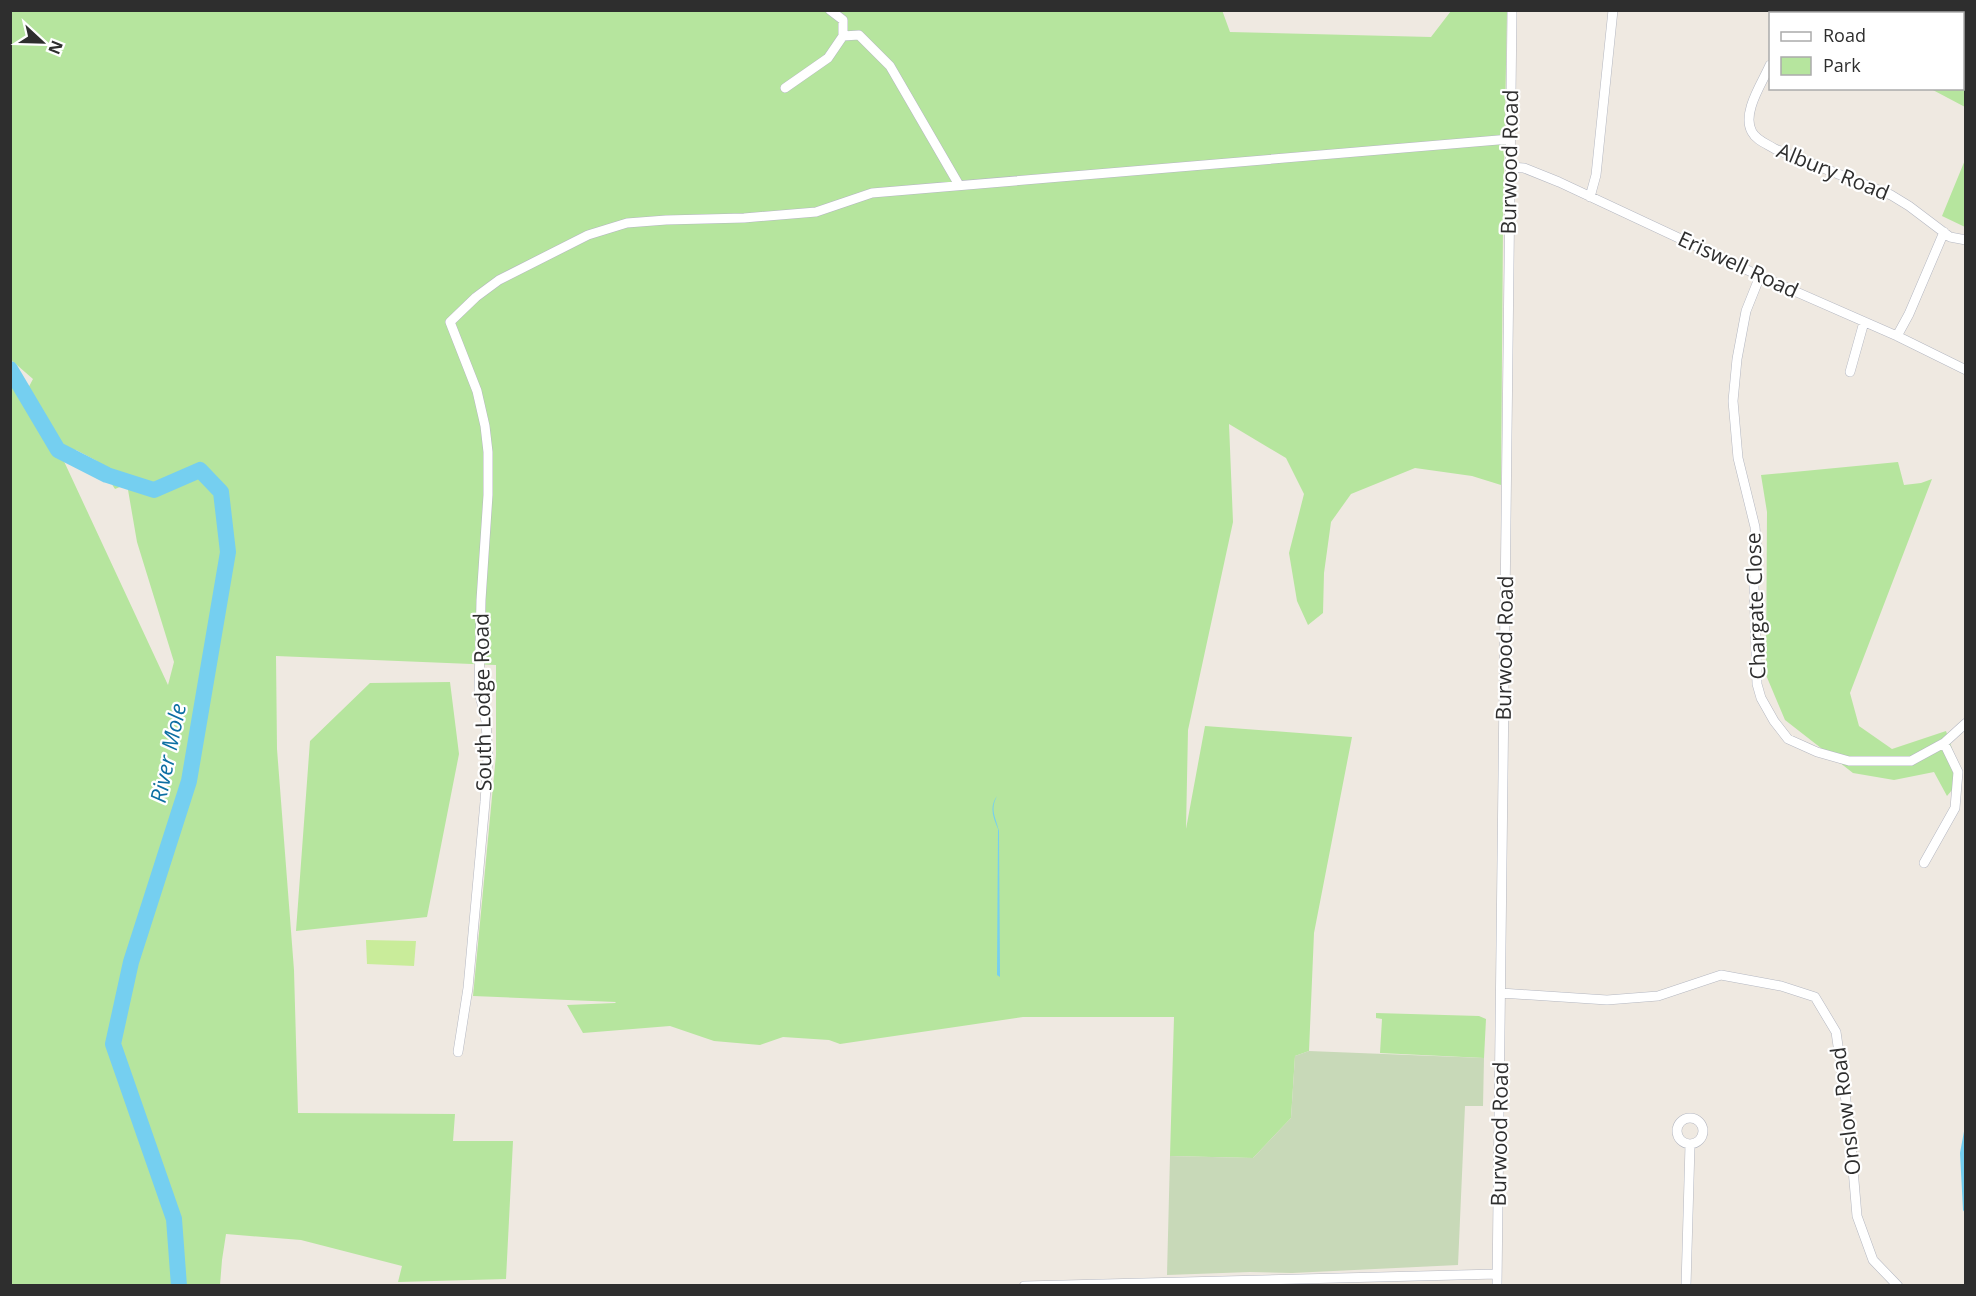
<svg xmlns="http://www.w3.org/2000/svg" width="1976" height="1296" viewBox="0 0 1976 1296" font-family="'Open Sans',sans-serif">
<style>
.green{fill:#b6e59e;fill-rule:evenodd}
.cemetery{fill:#c8d9b8}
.pitch{fill:#c9ec9a}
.water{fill:#75cff0}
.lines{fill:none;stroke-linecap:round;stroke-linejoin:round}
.river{stroke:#75cff0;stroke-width:16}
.minor-casing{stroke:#b4b7c1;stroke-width:10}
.minor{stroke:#fff;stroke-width:9}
.labels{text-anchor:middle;stroke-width:4.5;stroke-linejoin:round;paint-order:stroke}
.street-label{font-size:21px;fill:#2e2e2e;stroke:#fff}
.water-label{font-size:22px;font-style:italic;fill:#0d6fa3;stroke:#fff}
</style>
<rect width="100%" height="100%" fill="#efe9e1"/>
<path class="green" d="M1222 10 1230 32 1431 37 1451 11H1507L1503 224 1501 485 1472 476 1415 468 1351 494 1331 522 1324 573 1323 613 1308 625 1297 601 1289 553 1304 494 1286 458 1229 424 1233 522 1188 730 1186 829 1205 726 1352 737 1314 933 1309 1051 1295 1056 1291 1118 1253 1158 1170 1156 1174 1017H1023L840 1044 829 1040 783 1037 760 1045 714 1041 670 1026 583 1033 567 1005 615 1003 616 1002 473 996 496 755V665L276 656 277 749 294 970 298 1113 455 1114 453 1141H513L506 1279 398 1282 402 1266 301 1240 226 1234 222 1260 220 1285H11L10 369 25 394 33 379 10 359 11 11ZM76 450 97 461 115 489 127 484 137 542 174 662 168 685 62 457Z
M1963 57 1965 58V107L1931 89 1962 88Z
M1965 160V227L1942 216Z
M1898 462 1904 485 1921 483 1932 479 1850 693 1859 726 1892 749 1946 731 1962 778 1947 796 1934 772 1894 780 1853 773 1785 720 1766 675 1767 512 1761 475Z
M450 682 459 754 427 917 296 931 310 741 370 683Z
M1376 1013 1479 1016 1486 1019 1484 1058 1380 1053 1382 1019 1376 1018Z"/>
<path class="cemetery" d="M1309 1051 1484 1058 1483 1106H1465L1458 1265 1292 1273 1250 1272 1167 1275 1170 1156 1253 1158 1291 1118 1295 1056Z"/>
<path class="pitch" d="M366 940 416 941 414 966 367 964Z"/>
<path class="water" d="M997 796C990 810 995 815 999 831L1000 977 997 975 998 829C993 817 989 807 997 796Z
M1965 1126 1966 1213H1965L1963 1210 1960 1153Z"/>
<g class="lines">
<path class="river" d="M10 369 58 450 107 475 154 490 200 470 221 492 228 552 189 781 131 962 113 1044 174 1219 179 1286"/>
<defs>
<path id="minor" d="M1869 10 1875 14
M1786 14V10
M843 36 859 35 890 66 959 185
M1962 54 1966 56
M1770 65C1763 82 1741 113 1752 132 1756 140 1767 144 1775 149L1891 195 1909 206 1950 237 1966 240
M785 88 828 58 843 36V20L830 10
M1510 167 1524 168 1559 182 1760 276 1897 336 1966 370
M1590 197 1596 175 1613 10
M1760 276 1746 311 1737 359 1733 401 1738 458 1755 527 1757 552 1754 586 1757 684 1761 698 1774 721 1788 739 1817 752 1849 761H1911L1944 743 1966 723
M1897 336 1909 314 1944 232
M1850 372 1864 322
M1924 863 1955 808 1958 772 1944 743
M1501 993 1607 1000 1658 996 1721 975 1781 986 1815 997 1836 1032 1849 1122 1857 1216 1873 1260 1898 1286
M458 1052 468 988 485 802 488 757 486 721 479 691 481 600 488 495V452L485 426 477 391 450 322 476 297 499 280 588 235 627 223 666 220 744 218 816 212 872 193 1510 139
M1677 1131a13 13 0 1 1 26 0a13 13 0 1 1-26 0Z
M1024 1286 1497 1274
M1497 1286C1502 861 1507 436 1512 10
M1686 1286 1690 1145"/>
</defs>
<use href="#minor" class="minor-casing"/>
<use href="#minor" class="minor"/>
</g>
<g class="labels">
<g class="street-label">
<text transform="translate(1510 162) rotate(-89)" y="7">Burwood Road</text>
<text transform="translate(1833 172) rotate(22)" y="7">Albury Road</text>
<text transform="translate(1738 265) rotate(25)" y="7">Eriswell Road</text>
<text transform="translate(1756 606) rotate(-92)" y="7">Chargate Close</text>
<text transform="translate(1505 648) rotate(-89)" y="7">Burwood Road</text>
<text transform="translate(483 702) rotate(-91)" y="7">South Lodge Road</text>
<text transform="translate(1846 1111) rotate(-97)" y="7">Onslow Road</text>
<text transform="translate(1500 1134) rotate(-89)" y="7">Burwood Road</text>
</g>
<g class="water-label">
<text transform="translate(168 753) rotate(-78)" y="8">River Mole</text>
</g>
</g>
<rect width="1976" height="1296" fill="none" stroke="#2e2e2e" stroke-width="24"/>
<rect x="1769" y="12" width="195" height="78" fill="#ffffff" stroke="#ababab" stroke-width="1.5"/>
<rect x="1781" y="32" width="30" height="9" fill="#ffffff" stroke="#ababab" stroke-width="1.5"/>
<text x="1823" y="42" font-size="18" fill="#2e2e2e">Road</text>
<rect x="1781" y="57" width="30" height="18" fill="#b6e59e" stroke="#ababab" stroke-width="1.5"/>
<text x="1823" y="72" font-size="18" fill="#2e2e2e">Park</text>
<g transform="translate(42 42) rotate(112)" stroke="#ffffff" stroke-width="4.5" paint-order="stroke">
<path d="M0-4.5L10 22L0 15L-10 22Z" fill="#2e2e2e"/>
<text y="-9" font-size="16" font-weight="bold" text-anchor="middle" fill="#2e2e2e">N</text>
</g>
</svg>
